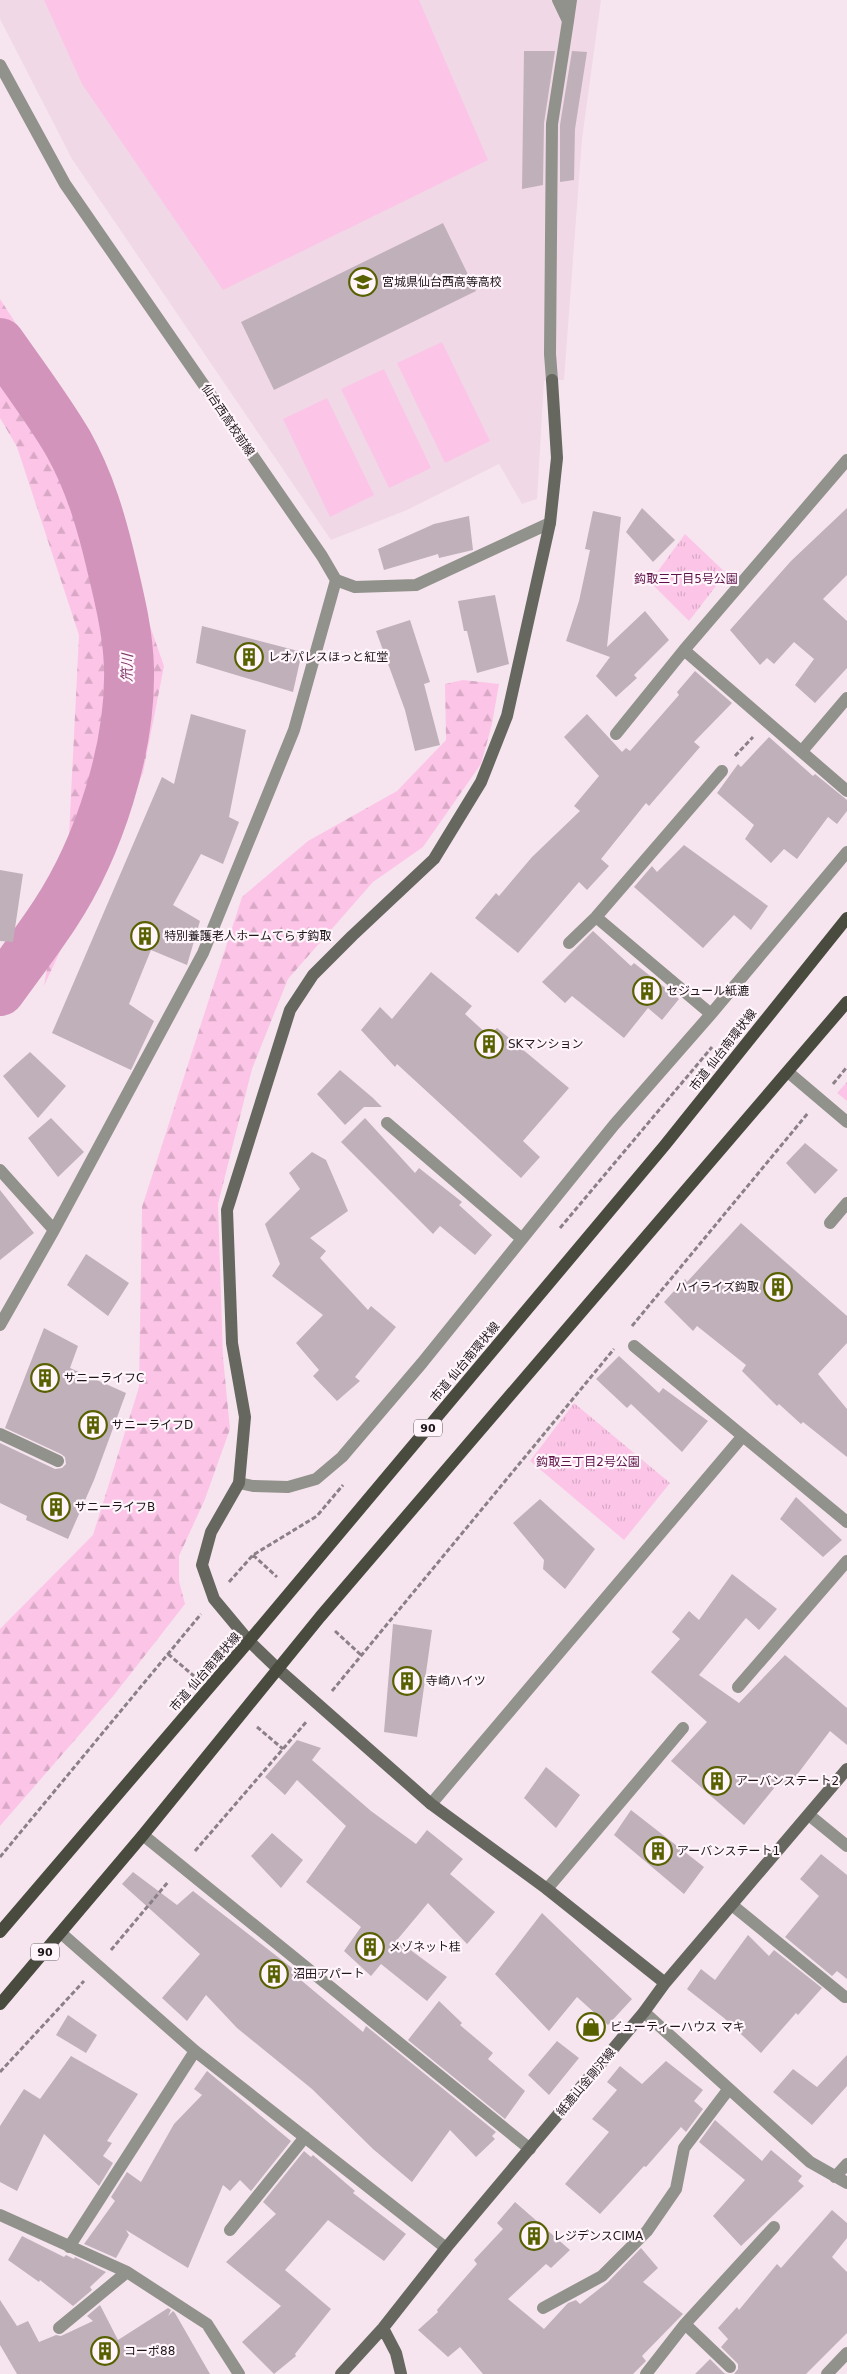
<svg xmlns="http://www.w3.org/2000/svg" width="847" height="2374" viewBox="0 0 847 2374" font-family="'DejaVu Sans','Noto Sans JP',sans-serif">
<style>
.built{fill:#f0d8e6}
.grass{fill:url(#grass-tufts)}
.forest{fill:url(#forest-firs)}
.garden{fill:#fcc5e7}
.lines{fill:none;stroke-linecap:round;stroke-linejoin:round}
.river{stroke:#d394bc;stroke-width:50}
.building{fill:#c0b0ba}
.path{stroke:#8c8087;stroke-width:3;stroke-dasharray:5 2.5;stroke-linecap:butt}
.lane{stroke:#91928b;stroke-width:12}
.street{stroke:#91928b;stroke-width:12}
.secondary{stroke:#66685f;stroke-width:12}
.primary{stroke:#494b3f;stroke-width:12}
.labels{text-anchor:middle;stroke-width:4.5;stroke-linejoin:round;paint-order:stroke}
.shield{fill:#fff5fb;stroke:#615a5e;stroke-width:1}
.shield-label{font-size:11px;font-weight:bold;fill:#1d171a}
.poi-label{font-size:12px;fill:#1d171a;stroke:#fff5fb;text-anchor:start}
.street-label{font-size:12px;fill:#1d171a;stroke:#fff5fb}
.park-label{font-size:12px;fill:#5b1147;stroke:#fff5fb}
.water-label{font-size:14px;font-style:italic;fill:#83386b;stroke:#fff5fb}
</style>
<defs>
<pattern id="grass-tufts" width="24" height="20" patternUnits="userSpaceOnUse" patternTransform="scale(1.25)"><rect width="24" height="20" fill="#fcc5e7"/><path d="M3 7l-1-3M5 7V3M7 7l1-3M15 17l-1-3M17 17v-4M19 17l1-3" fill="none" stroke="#d8a8c6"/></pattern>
<pattern id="forest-firs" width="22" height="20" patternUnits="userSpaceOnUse" patternTransform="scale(1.25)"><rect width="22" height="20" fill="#fcc5e7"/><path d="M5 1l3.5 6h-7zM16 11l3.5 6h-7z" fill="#d8a8c6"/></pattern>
</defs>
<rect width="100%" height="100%" fill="#f6e5ef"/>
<path class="built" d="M0 0H601L582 139 564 380 544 381 537 499 522 504 499 464 407 510 331 540 72 159 0 19Z"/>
<path class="grass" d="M685 534 726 573 689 621 650 582Z
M847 1082V1101L837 1093Z
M574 1403 670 1483 624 1540 530 1461Z"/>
<path class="forest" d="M0 299 77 417 164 666 143 773 44 986 69 835 79 635 17 447 0 418Z
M463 680 499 684 492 724 481 764 423 847 373 882 288 979 252 1069 218 1204 223 1357 230 1429 205 1499 179 1556V1581L185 1604 114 1695 0 1826V1629L93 1535 139 1387 142 1207 242 897 308 841 397 791 446 740 445 684Z"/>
<path class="garden" d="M44 0H419L488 160 223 290 82 84Z
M442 342 490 441 445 463 397 363Z
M384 369 431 468 389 488 341 389Z
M327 398 374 495 330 517 283 419Z"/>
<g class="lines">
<path class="river" d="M0 343C23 376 48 409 68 443 90 482 102 524 112 567 120 601 128 633 129 668 131 748 99 847 55 914 38 940 18 966 0 991"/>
</g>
<path class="building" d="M524 51H555L544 123 543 185 522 189Z
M572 51 587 52 575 129 574 180 560 182V125Z
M443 223 476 291 274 390 241 322Z
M642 508 675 540 653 562 626 532Z
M847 508V575L823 599 847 621V668L815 703 795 685 814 659 794 642 774 664 767 658 760 665 730 630 791 561Z
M593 511 621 517 607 647 645 611 669 640 634 675 637 678 616 697 596 676 610 657 566 641 579 601 590 550 585 549Z
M469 516 473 550 439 558 438 554 384 570 378 549 434 524Z
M495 595 509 664 477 673 467 631H464L458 601Z
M410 620 430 682 424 684 440 745 415 751 405 710 376 631Z
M202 626 302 652 293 692 196 663Z
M695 671 732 703 694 742 700 747 649 806 646 803 601 859 609 866 587 890 579 882 518 953 475 918 496 893 499 896 532 857 580 811 574 806 599 776 564 737 587 714 622 752 626 748 630 751 679 695 677 692Z
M191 714 246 730 229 817 239 822 223 864 201 854 173 905 200 921 187 965 151 950 129 1004 154 1021 131 1070 52 1033 162 777 174 784Z
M769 737 813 776 815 774 847 800V811L837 824 828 817 797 859 784 849 771 863 745 839 754 825 717 793 738 764 741 767Z
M684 845 768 906 751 930 734 915 703 948 634 887 652 866 657 872Z
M0 870 23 874 13 942 0 941Z
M593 931 631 966 634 963 679 999 662 1020 648 1008 624 1038 572 996 565 1003 542 982Z
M431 972 472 1006 465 1014 489 1036 497 1028 569 1088 523 1141 540 1157 521 1178 397 1064 395 1067 361 1030 380 1007 392 1019Z
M30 1052 66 1086 38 1118 3 1076Z
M340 1070 373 1098 382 1107H364L345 1125 317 1094Z
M51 1118 84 1152 58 1177 28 1138Z
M365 1118 415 1173 419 1168 462 1202 459 1205 492 1235 475 1255 440 1226 433 1234 341 1142Z
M805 1143 838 1170 815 1194 786 1163Z
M312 1152 326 1160 348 1211 310 1238 326 1251 320 1258 368 1310 371 1306 396 1327 355 1377 360 1381 337 1401 313 1376 319 1370 296 1343 323 1315 272 1276 280 1264 265 1224 300 1189 289 1173Z
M0 1190 34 1233 0 1260Z
M741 1223 847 1316V1343L818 1374 847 1409V1457L803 1422 801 1424 779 1404 777 1406 742 1371 746 1365 697 1326 693 1331 664 1302 685 1279 687 1282Z
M86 1254 129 1283 108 1316 67 1285Z
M44 1328 78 1346 70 1368 126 1393 94 1480 68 1539 26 1520 27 1516 0 1503V1443L55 1469 62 1468 66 1464 65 1457 61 1454 5 1428Z
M619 1356 659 1393 663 1388 708 1421 682 1452 631 1404 627 1408 596 1379Z
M796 1497 842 1540 823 1557 780 1519Z
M540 1499 595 1549 565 1589 543 1569 544 1560 513 1523Z
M732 1574 777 1609 759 1630 746 1618 699 1675 739 1703 785 1655 847 1708V1745L830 1731 787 1788 779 1782 744 1825 671 1761 707 1722 651 1672 680 1639 672 1632 689 1611 699 1620Z
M393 1624 432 1630 417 1737 384 1732Z
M297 1740 321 1748 312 1760 371 1811 416 1844 427 1830 463 1859 450 1874 495 1912 467 1944 428 1903 397 1940 447 1977 427 2001 381 1964 371 1976 344 1951 361 1927 306 1882 346 1826 297 1780 285 1795 265 1777Z
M546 1767 580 1795 556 1828 524 1798Z
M631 1810 704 1867 684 1894 614 1835Z
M272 1833 303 1860 281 1888 251 1856Z
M821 1854 847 1875V1979L837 1971 832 1976 785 1937 819 1896 800 1879Z
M133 1872 177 1905 193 1891 305 1978 302 1981 363 2032 366 2026 496 2132 492 2136 495 2139 476 2157 450 2130 412 2182 373 2149 312 2089 237 2028 206 1995 187 2021 162 1998 200 1954 122 1884Z
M542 1913 632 1999 608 2025 577 1997 549 2031 495 1974Z
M748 1935 769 1956 774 1950 822 1988 798 2015 796 2013 761 2053 724 2018 687 1989 701 1969 715 1980Z
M439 2001 462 2023 460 2025 493 2053 488 2059 525 2091 505 2119 408 2040Z
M68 2015 97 2035 86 2053 56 2035Z
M557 2041 579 2058 549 2095 528 2075Z
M847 2055V2086L812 2125 773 2092 793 2069 817 2087Z
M71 2056 138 2094 107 2141 112 2143 103 2156 113 2163 99 2186 44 2134 17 2191 0 2182V2126L24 2089 40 2099Z
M666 2061 703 2090 694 2101 703 2109 686 2132 681 2127 646 2167 644 2166 600 2214 565 2184 609 2132 592 2119 617 2090 607 2082 620 2066 642 2084Z
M207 2071 291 2141 251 2191 240 2180 230 2191 223 2185 188 2268 126 2230 129 2235 116 2258 84 2244 115 2201 111 2197 127 2172 141 2182 174 2124 202 2095 194 2089Z
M715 2120 762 2161 771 2150 802 2176 798 2181 804 2186 741 2246 713 2216 745 2180 699 2142Z
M304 2151 311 2157 313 2155 355 2191 353 2193 406 2234 384 2261 328 2220 285 2270 331 2309 295 2354 296 2356 274 2374 242 2342 281 2306 226 2262 276 2214 263 2202Z
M515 2202 570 2250 551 2268 546 2264 508 2299 544 2329 568 2303 576 2300 580 2304 608 2282 641 2248 658 2268 643 2282 683 2314 642 2356 646 2361 633 2374H483L460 2347 448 2357 418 2330 438 2312 437 2310 477 2264 474 2260 503 2229 497 2223Z
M832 2210 847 2223V2238L832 2257 847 2272V2333L806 2374H734L738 2369V2364L721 2347 728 2339 718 2328 737 2307 739 2310 777 2264 781 2268Z
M22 2236 64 2257 66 2255 74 2259 75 2257 106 2272 90 2287 92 2290 73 2306 40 2280 39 2282 8 2260Z
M0 2300 17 2326 28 2321 39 2342 56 2335 61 2336 93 2321 87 2316 100 2305 118 2340 168 2308 171 2310 168 2316 173 2311 175 2313 210 2374H17L0 2345Z
M710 2359 724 2373 726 2374H695Z"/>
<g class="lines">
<path class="path" d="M735 756 753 737
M833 1084 847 1067
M560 1228 712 1047
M632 1326 808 1113
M253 1555 277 1577
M229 1582 253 1555 317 1516 343 1485
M335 1631 361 1655
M168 1654 194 1676
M332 1691 614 1349
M257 1727 283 1749
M195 1851 307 1721
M0 1857 201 1614
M111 1950 168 1882
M0 2072 84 1981"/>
<path class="lane" d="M568 21 571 0
M552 380 550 354 552 124 568 21 558 0
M0 1434 58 1461"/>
<path class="street" d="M0 65 65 184 322 556 336 580 355 587 416 585 550 523
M847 460 684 650 847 791
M616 734 684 650
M802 751 847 698
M596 917 711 1014
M569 943 596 917 722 771
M788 1072 847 1122
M387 1123 522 1239
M0 1170 54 1230
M830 1223 847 1203
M0 1325 54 1230 203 953 294 730 336 580
M634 1346 847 1522
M239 1483 253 1486 288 1487 316 1479 342 1457 422 1363 614 1125 711 1014 847 852
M738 1687 847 1561
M431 1804 742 1437
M809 1815 847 1846
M143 1835 530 2149
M547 1889 683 1728
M732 1905 845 1997
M61 1933 195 2051 446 2248
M644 2012 810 2162 847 2183
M835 2177 847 2164
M0 2215 127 2272 207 2324 239 2374
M230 2230 305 2137
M69 2247 195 2051
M543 2308 602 2276 647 2231 676 2189 684 2148 728 2090
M685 2324 730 2367
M59 2328 127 2272
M646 2374 685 2324 774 2227
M827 2374 847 2353"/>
<path class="secondary" d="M552 380 557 458 550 523 507 716 481 782 434 859 352 936 313 975 290 1010 227 1210 232 1343 245 1417 239 1483 211 1532 202 1565 214 1599 249 1641 278 1669 431 1804 547 1889 665 1983
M383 2328 396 2353 401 2374
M341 2374 383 2328 446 2248 644 2012 665 1983 847 1769"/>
<path class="primary" d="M0 1932 249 1641 665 1145 847 918
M0 2004 143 1835 320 1617 847 1002"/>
</g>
<defs>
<symbol id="school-ring" viewBox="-11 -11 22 22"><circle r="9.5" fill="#fff5fb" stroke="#586100" stroke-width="1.5"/><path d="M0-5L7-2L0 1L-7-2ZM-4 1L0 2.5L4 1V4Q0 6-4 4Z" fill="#586100"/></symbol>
<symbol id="building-ring" viewBox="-11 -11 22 22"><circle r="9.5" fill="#fff5fb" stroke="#586100" stroke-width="1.5"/><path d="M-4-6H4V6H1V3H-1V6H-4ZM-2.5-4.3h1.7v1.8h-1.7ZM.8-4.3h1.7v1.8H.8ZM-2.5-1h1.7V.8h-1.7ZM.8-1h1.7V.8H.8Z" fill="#586100"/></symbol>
<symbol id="shop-ring" viewBox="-11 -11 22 22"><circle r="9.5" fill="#fff5fb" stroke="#586100" stroke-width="1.5"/><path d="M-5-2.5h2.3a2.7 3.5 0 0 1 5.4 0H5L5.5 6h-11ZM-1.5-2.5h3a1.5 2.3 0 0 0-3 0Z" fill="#586100"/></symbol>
</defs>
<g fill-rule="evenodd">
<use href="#school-ring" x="347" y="266" width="32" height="32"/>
<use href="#building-ring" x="233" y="641" width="32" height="32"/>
<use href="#building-ring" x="129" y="920" width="32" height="32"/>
<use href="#building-ring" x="631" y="975" width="32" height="32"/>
<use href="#building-ring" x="473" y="1028" width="32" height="32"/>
<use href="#building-ring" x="762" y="1271" width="32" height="32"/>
<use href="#building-ring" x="29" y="1362" width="32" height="32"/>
<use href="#building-ring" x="77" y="1409" width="32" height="32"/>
<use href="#building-ring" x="40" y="1491" width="32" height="32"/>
<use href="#building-ring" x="391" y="1665" width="32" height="32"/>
<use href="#building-ring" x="701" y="1765" width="32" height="32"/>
<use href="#building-ring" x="642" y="1835" width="32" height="32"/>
<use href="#building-ring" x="354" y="1931" width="32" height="32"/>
<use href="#building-ring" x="258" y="1958" width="32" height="32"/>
<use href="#shop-ring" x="575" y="2011" width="32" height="32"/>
<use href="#building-ring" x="518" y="2220" width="32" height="32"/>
<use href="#building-ring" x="89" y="2335" width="32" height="32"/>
</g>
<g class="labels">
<g class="shield">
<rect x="414" y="1419.5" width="28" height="17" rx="4"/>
<rect x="31" y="1943.5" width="28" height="17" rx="4"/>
</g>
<g class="shield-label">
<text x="428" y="1432">90</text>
<text x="45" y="1956">90</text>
</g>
<g class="poi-label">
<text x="382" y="286">宮城県仙台西高等高校</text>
<text x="268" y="661">レオパレスほっと紅堂</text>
<text x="164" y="940">特別養護老人ホームてらす鈎取</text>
<text x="666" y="995">セジュール紙漉</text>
<text x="508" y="1048">SKマンション</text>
<text x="759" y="1291" text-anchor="end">ハイライズ鈎取</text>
<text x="64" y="1382">サニーライフC</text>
<text x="112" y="1429">サニーライフD</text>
<text x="75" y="1511">サニーライフB</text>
<text x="426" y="1685">寺崎ハイツ</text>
<text x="736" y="1785">アーバンステート2</text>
<text x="677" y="1855">アーバンステート1</text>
<text x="389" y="1951">メゾネット桂</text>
<text x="293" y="1978">沼田アパート</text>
<text x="610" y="2031">ビューティーハウス マキ</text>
<text x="553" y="2240">レジデンスCIMA</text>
<text x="124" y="2355">コーポ88</text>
</g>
<g class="street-label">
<text transform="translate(228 420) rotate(56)" y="4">仙台西高校前線</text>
<text transform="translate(723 1050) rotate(-52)" y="4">市道 仙台南環状線</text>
<text transform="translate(465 1362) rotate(-50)" y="4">市道 仙台南環状線</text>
<text transform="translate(205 1672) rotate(-49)" y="4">市道 仙台南環状線</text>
<text transform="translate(586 2082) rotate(-50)" y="4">紙漉山金剛沢線</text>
</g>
<g class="park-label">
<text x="686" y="583">鈎取三丁目5号公園</text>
<text x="588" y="1466">鈎取三丁目2号公園</text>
</g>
<g class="water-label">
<text transform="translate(127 668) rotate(-89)" y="5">笊川</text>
</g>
</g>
</svg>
